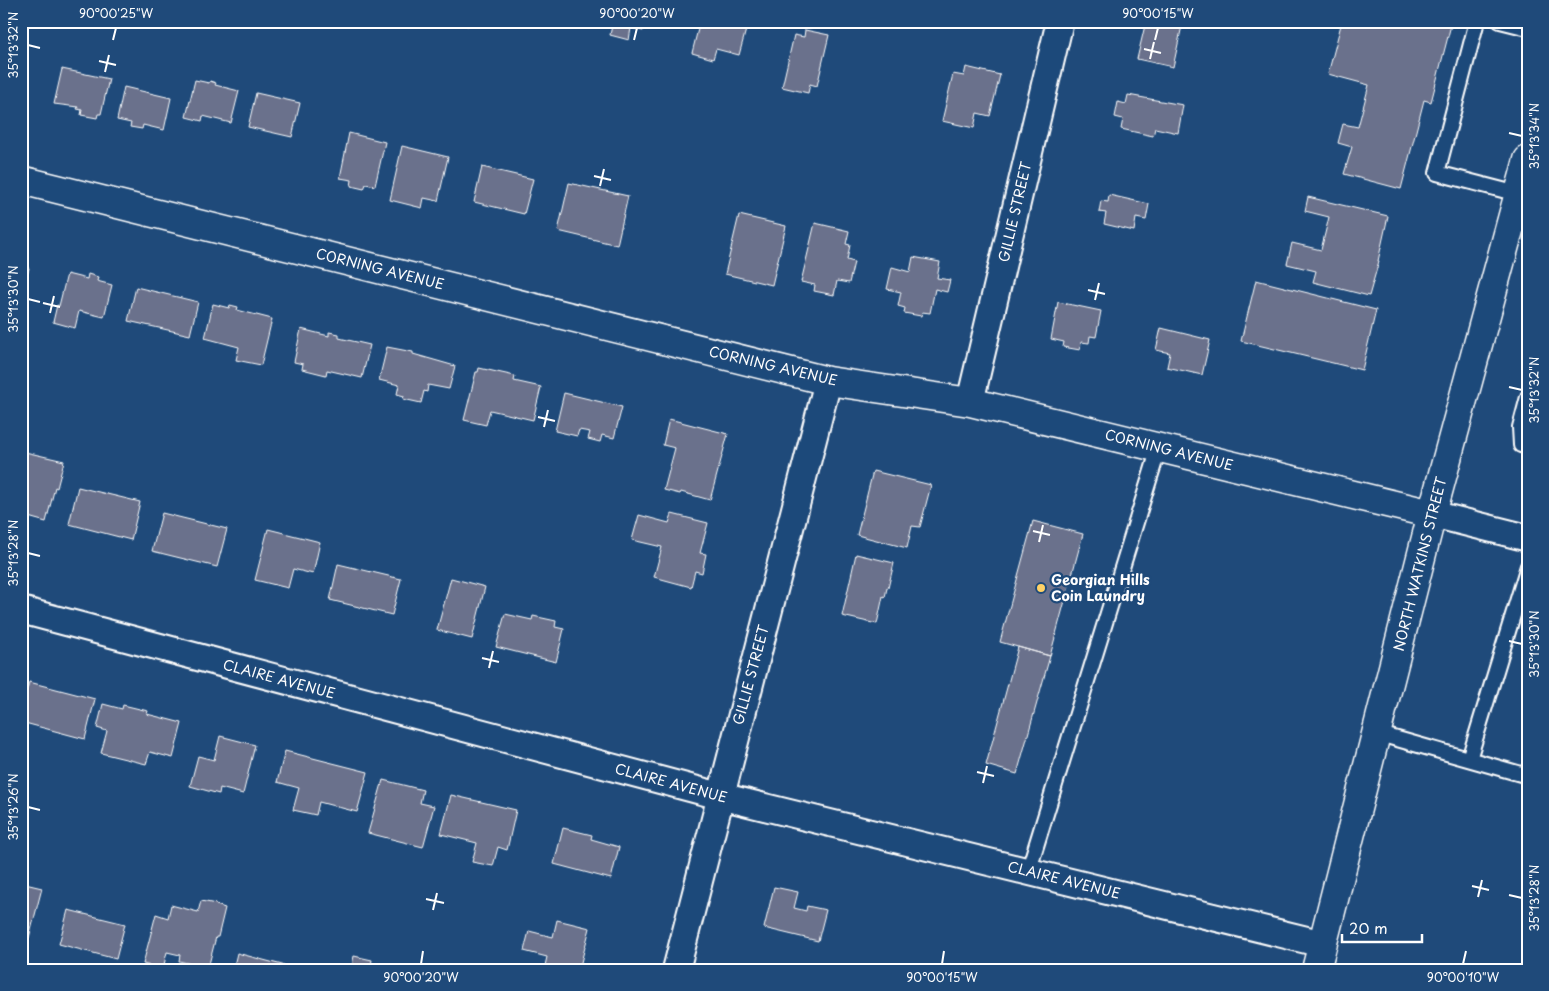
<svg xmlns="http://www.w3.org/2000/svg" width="1549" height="991" viewBox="0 0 1549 991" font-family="'Playpen Sans',sans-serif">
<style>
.building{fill:#6a718c;stroke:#fff}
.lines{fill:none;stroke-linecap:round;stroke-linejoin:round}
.service-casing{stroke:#fff;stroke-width:18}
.minor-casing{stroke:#fff;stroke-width:30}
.tertiary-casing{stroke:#fff;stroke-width:31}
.secondary-casing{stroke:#fff;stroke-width:31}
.service{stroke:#1f4a7a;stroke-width:14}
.minor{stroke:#1f4a7a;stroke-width:26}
.tertiary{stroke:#1f4a7a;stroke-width:28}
.secondary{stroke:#1f4a7a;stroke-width:28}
.ticks{fill:none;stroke:#fff;stroke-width:2}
.poi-dot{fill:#ffd166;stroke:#1f4a7a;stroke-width:2}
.labels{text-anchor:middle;stroke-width:4.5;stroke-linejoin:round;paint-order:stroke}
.street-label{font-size:14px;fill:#fff;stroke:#1f4a7a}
.poi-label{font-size:14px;font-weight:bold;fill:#fff;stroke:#1f4a7a;text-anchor:start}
.neatline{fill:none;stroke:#fff;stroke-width:2}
.ticks-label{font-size:12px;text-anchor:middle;fill:#fff}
</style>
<rect width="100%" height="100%" fill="#1f4a7a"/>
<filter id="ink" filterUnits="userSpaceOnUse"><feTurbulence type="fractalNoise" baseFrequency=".02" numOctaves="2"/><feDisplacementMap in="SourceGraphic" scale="10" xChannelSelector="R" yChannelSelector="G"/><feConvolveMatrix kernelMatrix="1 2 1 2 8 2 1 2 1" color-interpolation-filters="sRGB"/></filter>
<g filter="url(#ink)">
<path class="building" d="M449 21H469L468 26Z
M613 21H645L643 31 631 28 629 40 610 35Z
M700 21H729L747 26 739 55 716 49 713 59 692 53Z
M1146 21H1183L1173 67 1137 59Z
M1342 21H1452L1431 102 1424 100 1401 189 1344 174 1352 147 1338 143 1343 124 1358 127 1369 85 1328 74Z
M805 30 829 35 817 86 810 84 808 93 782 87 794 35 804 37Z
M966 67 1000 75 990 116 977 113 974 128 942 121 953 74 964 76Z
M62 69 109 79 101 114H98L97 118 81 115 82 110 77 109 78 107 54 104Z
M195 80 209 83 210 81 216 83 215 85 239 91 231 123 203 116 202 121 186 117Z
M124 87 171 98 164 130 143 125 142 129 130 127 131 123 117 120Z
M256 93 300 103 292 137 248 127Z
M1128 95 1183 105 1178 133 1155 128 1153 136 1121 129 1123 119 1115 117 1118 102 1126 104Z
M349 133 385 142 375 186 366 184 364 189 351 186 352 180 340 178Z
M402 146 448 157 438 201 424 198 422 208 390 200Z
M482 167 533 179 524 214 474 202Z
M569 183 628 196 617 245 558 231Z
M1109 195 1149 204 1146 220 1136 218 1134 231 1104 224 1106 213 1099 212 1101 201 1108 202Z
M1308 197 1388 216 1378 261H1379L1369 296 1313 282 1316 271 1287 264 1292 243 1321 250 1329 217 1305 211Z
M739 215 786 226 772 285 725 274Z
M815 223 849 231 846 244 850 245 847 260 854 262 849 283 837 281 834 295 814 291 815 285 801 282Z
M913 257 940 262 937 278 950 280 947 292 935 289 930 313 922 312 921 316 904 313 905 308 898 306 901 292 887 289 892 267 910 272Z
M21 266 29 268 21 298Z
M67 274 87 279 88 274 98 277 97 281 112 285 104 317 79 311 75 328 53 322 57 305 59 306Z
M1256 280 1376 310 1362 370 1241 341Z
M136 287 198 302 190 335 128 321Z
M1058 302 1101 311 1096 337 1090 336 1089 343 1081 342 1080 350 1063 347 1064 342 1051 339Z
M213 304 229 308 230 305 238 307 237 310 272 319 261 365 236 360 239 347 205 338Z
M1161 328 1210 340 1202 375 1167 367 1170 353 1156 350Z
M301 329 329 336V332L339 334V338L370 345 362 378 327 370 326 375 302 369 303 364 294 362Z
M387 347 413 352V354L455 366 449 389 428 385 427 392 424 391 421 403 403 399 404 396 397 394 399 385 379 380Z
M479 368 515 376 514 381 541 387 533 420 490 410 486 425 464 420 476 372H478Z
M564 393 622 407 614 438 602 435 600 442 588 439 590 432 579 430 577 436 555 431Z
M669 419 728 434 710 500 681 492 680 494 664 490 675 448 663 445Z
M25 452 64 461 57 488 55 487 46 522 21 515V453Z
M873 471 931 485 920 527 912 526 907 548 857 535Z
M78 487 140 502 131 540 69 524Z
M162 513 227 529 217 567 152 551Z
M672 514 708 523 700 553 706 554 702 573 695 571 691 587 654 577 662 547 632 540 639 515 669 523Z
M1033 521 1083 534 1050 656 1000 642Z
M268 529 320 542 313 574 293 569 288 588 255 580Z
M856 554 894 563 888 588H887L885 597 883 596 877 624 842 616Z
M338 564 401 579 392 615 330 600Z
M451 578 485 587 472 639 437 630Z
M505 614 532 620 533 616 556 621 555 627 564 629 556 662 496 647Z
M1018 647 1050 656 1017 774 986 765Z
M29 682 95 699 85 739 21 722V710Z
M103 704 122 709 123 705 148 711 147 714 182 723 173 758 150 752 146 764 101 753 107 731 97 728Z
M220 736 255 745 243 794 220 788 219 794 190 786 198 756 214 760Z
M285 751 368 772 357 812 319 802 316 815 293 810 299 788 277 782Z
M383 780 423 790 420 803 434 806 423 847 368 833Z
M451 795 516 810 507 850 498 847 493 866 472 862 477 843 441 834Z
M563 828 592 835 591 839 619 847 611 879 554 864Z
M21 883 42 888 29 938 21 936Z
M774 887 798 892 794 908 806 911 807 906 826 910 818 941 764 928Z
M201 901 216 904V905L225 908 218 937H216L208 968 179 961 180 955 167 952 163 969 143 964 156 914 168 918 171 905 198 912Z
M68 910 125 924 116 959 59 944Z
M557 920 590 928 579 970H544L547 957 524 951 529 931 553 937Z
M237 953 301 970H233Z
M354 956 372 960 370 970H351Z"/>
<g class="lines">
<defs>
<path id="service" d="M1477 21 1437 173 1518 194
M1500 21 1528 28
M1528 397 1520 427 1521 445 1528 447
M1376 733 1528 776
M1469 759 1528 566
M1028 872 1159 448"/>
<path id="minor" d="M970 402 1060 21
M1432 514 1528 538
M21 610 720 796 1323 944
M676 970 828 381"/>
<path id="tertiary" d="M21 180 828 381 970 402 1432 514"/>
<path id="secondary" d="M1316 970 1432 514 1528 160"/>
</defs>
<use href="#service" class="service-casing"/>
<use href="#minor" class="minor-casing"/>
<use href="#tertiary" class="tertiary-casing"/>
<use href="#secondary" class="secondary-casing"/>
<use href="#service" class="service"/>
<use href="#minor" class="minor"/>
<use href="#tertiary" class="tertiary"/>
<use href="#secondary" class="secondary"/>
</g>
</g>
<path class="ticks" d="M113 40 116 28M634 40 637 28M1155 40 1158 28M28 45 40 48M1144 49 1161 53M1150 59 1154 42M99 61 116 65M105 72 109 55M1509 133 1522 136M594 176 611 180M600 186 604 169M1088 290 1105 294M28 299 40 302M1095 300 1099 283M43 303 60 307M50 313 54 296M1509 387 1522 390M538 417 555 421M544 427 548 410M1033 531 1050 535M1039 542 1043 525M28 553 40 556M1509 641 1522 644M482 658 499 662M489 668 493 651M977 772 994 776M983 783 987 766M28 807 40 810M1472 886 1489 890M1509 895 1522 898M1478 897 1482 880M426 899 444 903M433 910 437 893M421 964 423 951M942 964 944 951M1463 964 1466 951"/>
<circle class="poi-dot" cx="1041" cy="588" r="5"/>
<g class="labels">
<g class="street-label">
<text transform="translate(1015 212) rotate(-77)" y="5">GILLIE STREET</text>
<text transform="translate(380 269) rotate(14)" y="5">CORNING AVENUE</text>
<text transform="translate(773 366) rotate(13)" y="5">CORNING AVENUE</text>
<text transform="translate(1169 450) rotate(14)" y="5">CORNING AVENUE</text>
<text transform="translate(1420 564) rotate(-76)" y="5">NORTH WATKINS STREET</text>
<text transform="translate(751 675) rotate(-75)" y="5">GILLIE STREET</text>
<text transform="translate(279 679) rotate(15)" y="5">CLAIRE AVENUE</text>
<text transform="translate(671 783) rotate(15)" y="5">CLAIRE AVENUE</text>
<text transform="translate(1064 880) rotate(14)" y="5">CLAIRE AVENUE</text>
</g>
<g class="poi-label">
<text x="1051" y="585">Georgian Hills<tspan x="1051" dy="16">Coin Laundry</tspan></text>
</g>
</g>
<rect width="1549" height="991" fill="none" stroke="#1f4a7a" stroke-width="55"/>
<path d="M1342 934v8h80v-8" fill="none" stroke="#ffffff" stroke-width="2.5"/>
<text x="1349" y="934" font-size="15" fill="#ffffff" stroke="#1f4a7a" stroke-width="4" paint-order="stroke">20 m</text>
<rect x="28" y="28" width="1494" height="936" class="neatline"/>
<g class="ticks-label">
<text x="116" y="18">90°00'25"W</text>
<text x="637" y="18">90°00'20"W</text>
<text x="1158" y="18">90°00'15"W</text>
<text transform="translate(14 45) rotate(-90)" y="4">35°13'32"N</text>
<text transform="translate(1535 136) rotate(-90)" y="4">35°13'34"N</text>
<text transform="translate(14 299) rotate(-90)" y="4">35°13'30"N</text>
<text transform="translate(1535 390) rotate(-90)" y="4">35°13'32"N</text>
<text transform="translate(14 553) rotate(-90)" y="4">35°13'28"N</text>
<text transform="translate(1535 644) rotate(-90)" y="4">35°13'30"N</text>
<text transform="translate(14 807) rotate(-90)" y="4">35°13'26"N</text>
<text transform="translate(1535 898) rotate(-90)" y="4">35°13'28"N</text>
<text x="421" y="982">90°00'20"W</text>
<text x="942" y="982">90°00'15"W</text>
<text x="1463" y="982">90°00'10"W</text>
</g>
</svg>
